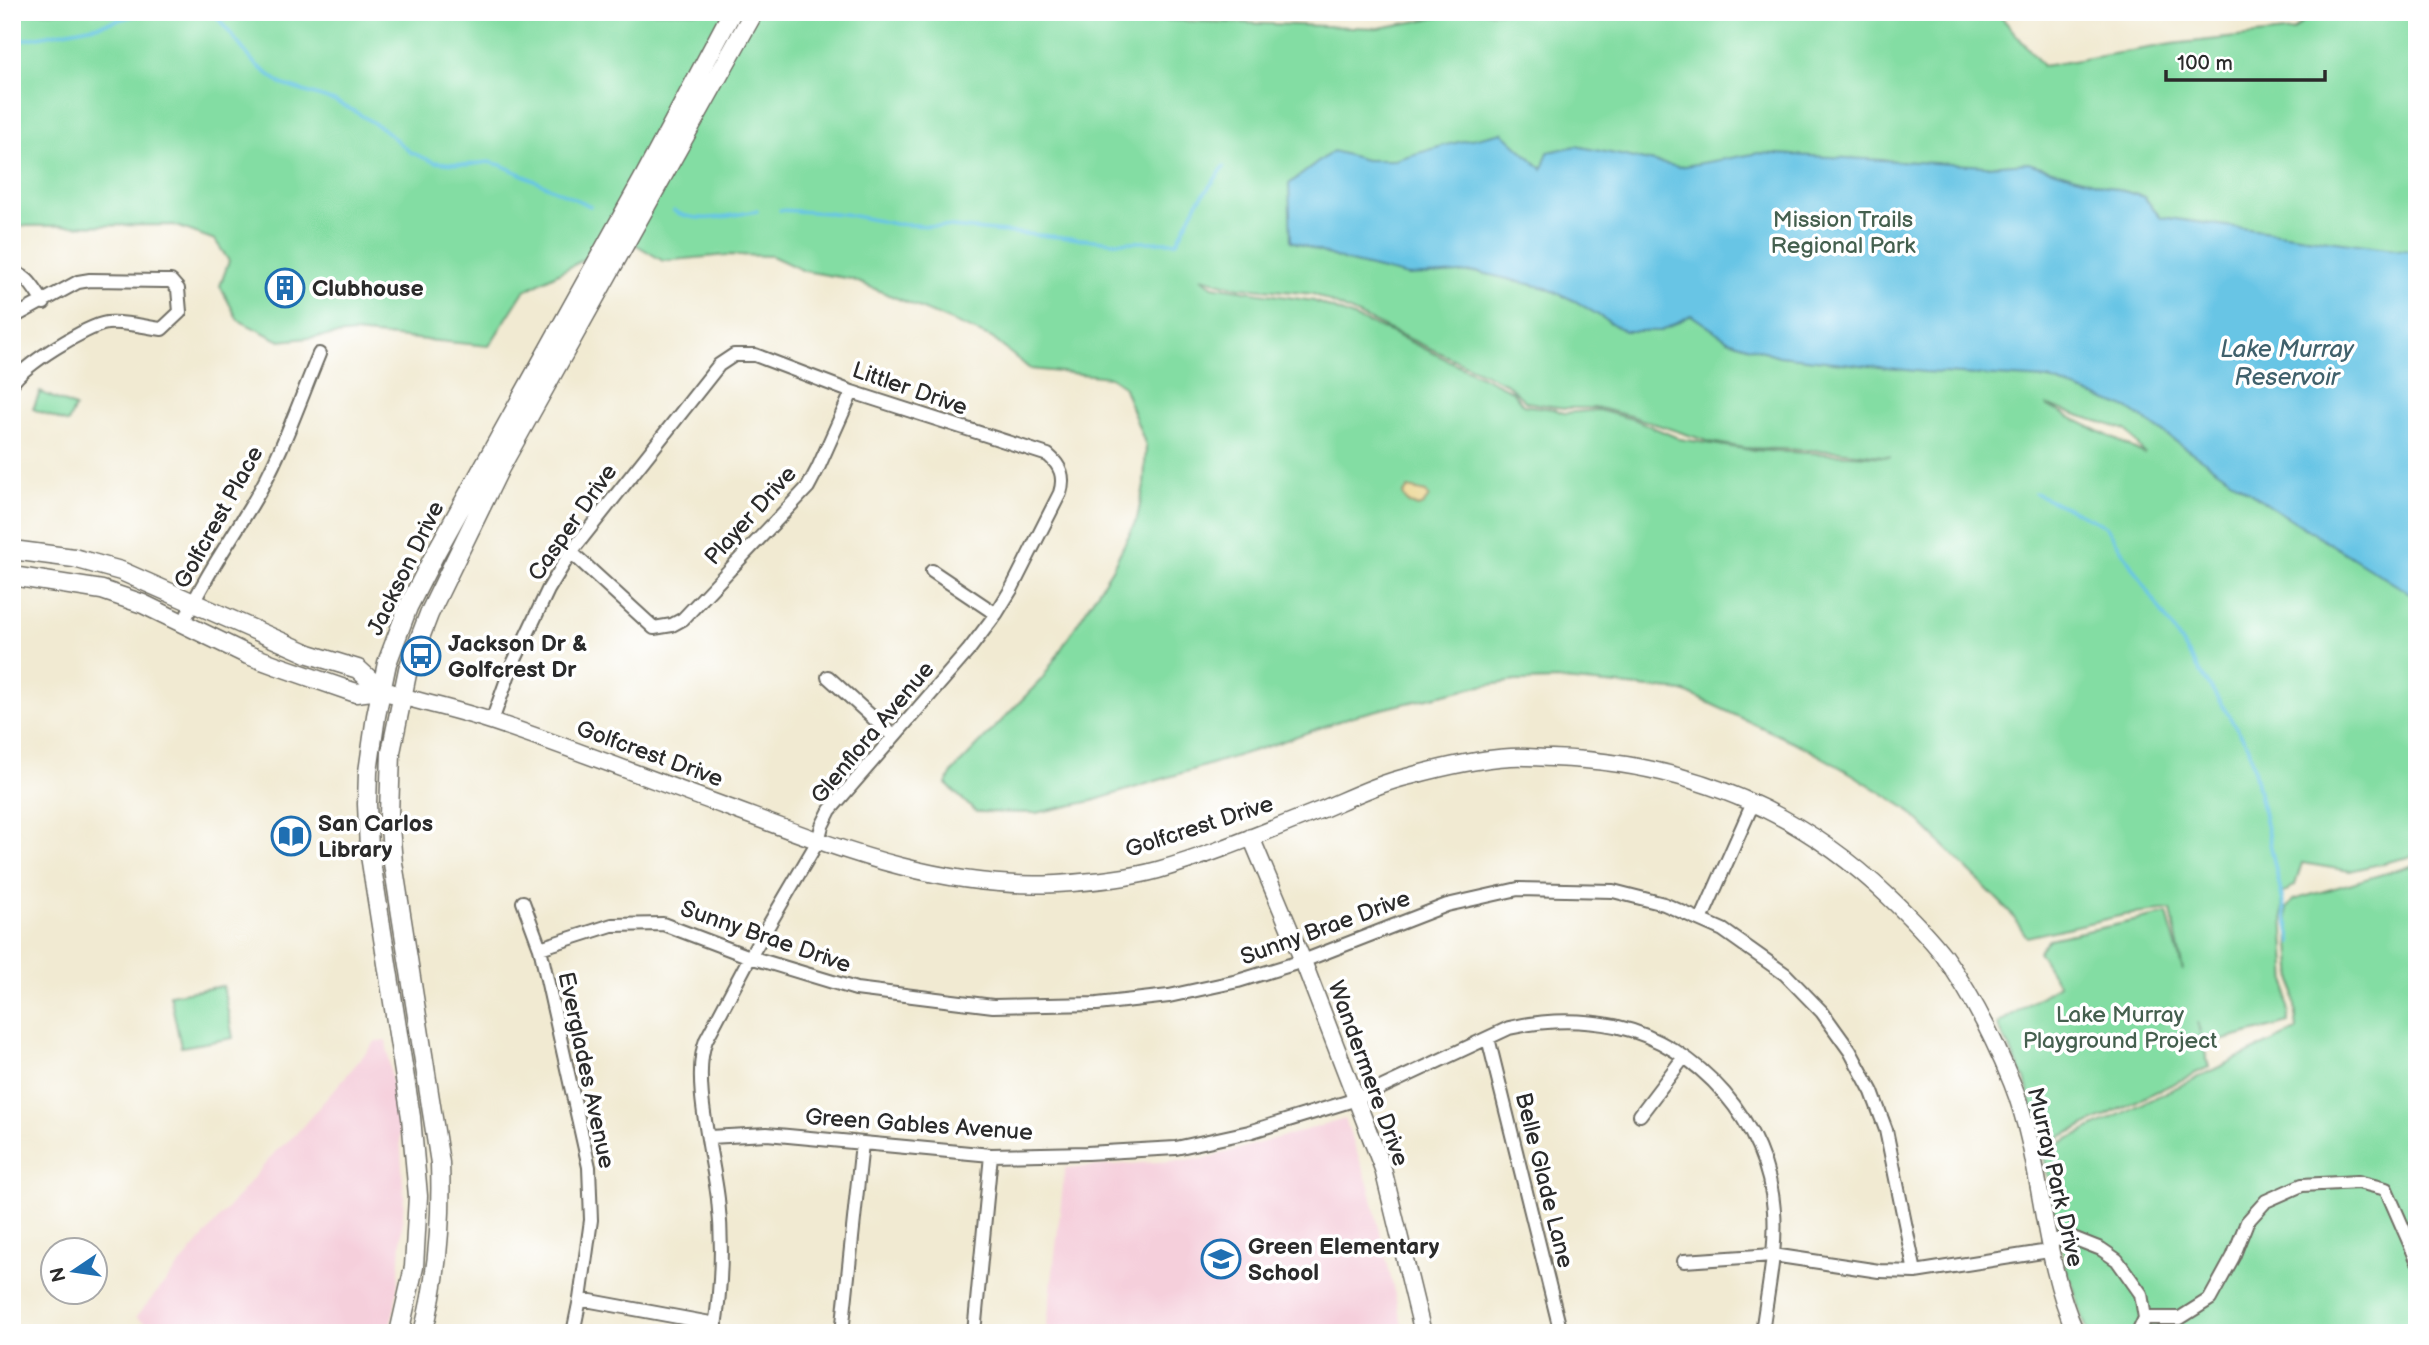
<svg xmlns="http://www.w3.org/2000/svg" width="2429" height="1345" viewBox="0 0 2429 1345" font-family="'Balsamiq Sans',sans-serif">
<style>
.built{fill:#f5cfdb}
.green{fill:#83dda3;stroke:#578467;stroke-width:2;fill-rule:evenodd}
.sand{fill:#eeda9e;stroke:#8c8264;stroke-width:2}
.water{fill:#67c5e5;stroke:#497888;stroke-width:2}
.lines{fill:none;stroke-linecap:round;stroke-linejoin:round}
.stream{stroke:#67c5e5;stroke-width:3.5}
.minor-casing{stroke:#706e65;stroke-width:16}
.tertiary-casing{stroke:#706e65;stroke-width:19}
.secondary-casing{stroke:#706e65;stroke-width:21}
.minor{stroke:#fff;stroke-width:12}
.tertiary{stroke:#fff;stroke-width:16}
.secondary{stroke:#fff;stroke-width:18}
.labels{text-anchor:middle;stroke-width:7;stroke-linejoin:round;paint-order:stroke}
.park-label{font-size:23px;fill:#45604f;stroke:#fff}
.poi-label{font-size:23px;font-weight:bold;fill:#2b2b2b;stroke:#fff;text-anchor:start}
.street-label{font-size:23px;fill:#2b2b2b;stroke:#fff}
.water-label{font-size:24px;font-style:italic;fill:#40616c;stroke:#fff}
</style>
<rect width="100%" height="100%" fill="#fff"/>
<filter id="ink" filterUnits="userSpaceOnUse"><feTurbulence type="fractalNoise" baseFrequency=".0143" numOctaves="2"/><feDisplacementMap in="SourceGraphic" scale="14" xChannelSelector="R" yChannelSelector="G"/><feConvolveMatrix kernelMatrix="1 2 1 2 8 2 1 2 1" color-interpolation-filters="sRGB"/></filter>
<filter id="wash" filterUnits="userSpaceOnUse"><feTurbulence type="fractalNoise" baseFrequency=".00686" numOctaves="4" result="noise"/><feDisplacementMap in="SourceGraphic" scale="28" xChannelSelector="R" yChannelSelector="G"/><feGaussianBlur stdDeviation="1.57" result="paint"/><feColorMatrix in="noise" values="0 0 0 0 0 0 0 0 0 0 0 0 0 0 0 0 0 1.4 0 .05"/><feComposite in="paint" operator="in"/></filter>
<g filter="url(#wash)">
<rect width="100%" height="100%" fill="#f1ead2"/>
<path class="built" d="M386 1040 400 1135 404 1196 399 1274 395 1307 388 1333H147L152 1327 136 1317 275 1152 295 1135 376 1041Z
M1345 1119 1369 1186 1404 1333H1046L1065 1168 1203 1159Z"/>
<path class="green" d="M12 12H1087L1105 18 1379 28 1468 12H1997L2043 66 2172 44 2293 31 2313 12H2417V855L2350 871 2302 863 2295 885 2282 894 2289 1023 2216 1042 2203 1043 2197 1022 2209 1067 2041 1146 2025 1079 1997 1024 2059 985 2038 951 2049 939 2167 914 2183 971 2171 910 2124 915 2027 937 2009 911 1906 808 1852 774 1804 747 1683 691 1563 680 1516 681 1474 687 1353 716 1275 744 1092 801 1036 813 976 812 946 784 953 771 1042 679 1112 569 1137 519 1144 486 1146 446 1123 386 1110 377 1030 369 992 338 851 279 804 271 772 256 728 255 663 261 625 238 524 291 489 346 354 333 280 341 238 320 220 286 229 261 215 240 174 225 12 226ZM1201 278 1232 286 1313 294 1507 384 1526 402 1564 408H1599L1634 417 1710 442 1745 448 1837 451 1891 457 1751 450 1680 439 1636 420 1598 410 1564 413 1554 409 1523 405 1512 391 1390 332 1314 301 1213 286ZM2046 405 2126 430 2145 454 2047 406Z
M40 392 75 407 68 423 33 409Z
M2417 864V1333H2089C2077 1311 2077 1289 2066 1269L2043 1151 2297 1030 2287 908 2293 900Z
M223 986 233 1038 181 1047 170 995Z"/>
<path class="sand" d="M1408 488 1426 492 1429 497 1423 505 1418 507C1411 504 1406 504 1403 495Z"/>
<path class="water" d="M1502 132 1542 169 1548 152 1576 146 1679 167 1759 153 1987 166 2028 163 2144 197 2161 217 2417 252V598L2270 506 2127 408 2048 379 1924 372 1779 356 1728 340 1691 315 1661 331H1624L1575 301 1546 288 1478 272 1408 276 1346 261 1291 241 1289 184 1333 151 1366 160H1394L1446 145Z"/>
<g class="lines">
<path class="stream" d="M213 12 255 64 281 84 334 101 354 111 382 128 410 152 434 162 467 165 488 162 501 165 590 206
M12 42 100 25 147 12
M780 210 844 214 895 224 951 227 1114 242H1177L1197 203 1224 167
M674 211C698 225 731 215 757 211
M2035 493 2106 526 2249 747 2292 943"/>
</g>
</g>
<g filter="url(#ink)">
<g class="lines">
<defs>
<path id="minor" d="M12 273C28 274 35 291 44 303
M12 318 78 282 90 280 164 281H171L178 289 180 312 162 329C145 327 124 321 107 323 87 326 21 366 12 384
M571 552 654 628 672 625 683 619 808 487 818 468 852 392
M932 571 996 614
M184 622C202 581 228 544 251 506 280 459 298 405 319 354
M828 677 893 736
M492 721 511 668 548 590 571 552 719 365 734 355H755L852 392 1048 455C1061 466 1065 477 1060 493L1012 588 996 614 968 651 830 810 822 826 818 841 750 957 706 1040C691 1079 713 1155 718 1199 723 1242 721 1290 714 1333
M523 902 540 948 589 1167 591 1220 580 1299 573 1333
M1701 920 1753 803
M540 948 612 925 663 924 750 957 856 989 993 1006 1097 1004 1169 996 1238 981 1303 961 1447 905 1518 889 1613 891 1664 904 1723 930 1785 974 1822 1012 1850 1051 1872 1092 1886 1130 1915 1272
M1488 1038 1561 1333
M1640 1115 1684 1057
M709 1137 767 1134 991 1155 1087 1153 1176 1148 1249 1132 1357 1099 1509 1028C1543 1020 1580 1019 1615 1026 1700 1045 1768 1124 1774 1211 1777 1251 1767 1293 1762 1333
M2047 1241 2073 1238 2101 1249 2117 1260 2141 1294 2145 1318 2138 1333
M1684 1261 1773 1255 1879 1271 1915 1272 2049 1251
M580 1299 716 1324
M2145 1318H2180L2210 1299 2233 1257 2247 1222 2266 1201 2302 1185 2358 1182 2386 1189 2417 1260
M842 1333 862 1143
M974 1333 991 1155"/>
<path id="tertiary" d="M404 697C434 705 465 712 494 722 572 748 649 779 727 807 835 847 938 890 1056 884 1089 882 1126 879 1158 870 1214 854 1269 830 1323 809 1351 797 1380 783 1410 776 1443 767 1477 759 1511 757 1525 756 1539 758 1552 758 1682 762 1794 806 1888 896 1908 915 1927 934 1944 956 1972 995 1994 1039 2012 1083 2044 1164 2040 1253 2076 1333
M1251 837 1303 961 1383 1169 1423 1333"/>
<path id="secondary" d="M12 550 74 558 121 571 309 654 358 669 381 690
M12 576 102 590 143 604 248 655 278 666 356 693 381 690 391 693
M399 1333 414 1267 418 1196 411 1117 369 849 367 804 368 772 376 716 387 663 408 607 435 554 644 177 732 12
M423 1333C438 1276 442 1221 440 1163L393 863 389 815 391 752 408 669 429 614 500 468 754 12"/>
</defs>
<use href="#minor" class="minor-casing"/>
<use href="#tertiary" class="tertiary-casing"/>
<use href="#secondary" class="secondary-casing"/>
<use href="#minor" class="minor"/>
<use href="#tertiary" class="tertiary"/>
<use href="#secondary" class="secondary"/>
</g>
</g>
<defs>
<symbol id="building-ring" viewBox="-11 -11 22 22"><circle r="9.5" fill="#fff" stroke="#1f6fb2" stroke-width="1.5"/><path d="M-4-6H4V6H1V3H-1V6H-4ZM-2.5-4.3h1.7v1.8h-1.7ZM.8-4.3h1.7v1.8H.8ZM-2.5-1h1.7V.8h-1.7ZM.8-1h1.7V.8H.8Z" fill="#1f6fb2"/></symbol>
<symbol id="bus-ring" viewBox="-11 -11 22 22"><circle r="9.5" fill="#fff" stroke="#1f6fb2" stroke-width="1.5"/><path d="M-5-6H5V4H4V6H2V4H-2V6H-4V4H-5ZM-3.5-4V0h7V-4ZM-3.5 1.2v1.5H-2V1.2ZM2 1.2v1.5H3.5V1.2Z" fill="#1f6fb2"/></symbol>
<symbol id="library-ring" viewBox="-11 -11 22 22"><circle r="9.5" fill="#fff" stroke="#1f6fb2" stroke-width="1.5"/><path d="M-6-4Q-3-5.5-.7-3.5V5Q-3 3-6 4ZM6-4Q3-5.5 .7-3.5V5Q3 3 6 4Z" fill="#1f6fb2"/></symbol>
<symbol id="school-ring" viewBox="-11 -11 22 22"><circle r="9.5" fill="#fff" stroke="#1f6fb2" stroke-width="1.5"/><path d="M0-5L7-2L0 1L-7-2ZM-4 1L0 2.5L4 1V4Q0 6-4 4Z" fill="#1f6fb2"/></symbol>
</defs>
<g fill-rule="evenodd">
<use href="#building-ring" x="263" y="266" width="44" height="44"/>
<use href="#bus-ring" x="399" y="634" width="44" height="44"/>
<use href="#library-ring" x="269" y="814" width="44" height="44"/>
<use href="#school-ring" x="1199" y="1237" width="44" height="44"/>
</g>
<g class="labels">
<g class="park-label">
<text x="1843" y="227">Mission Trails<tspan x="1843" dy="26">Regional Park</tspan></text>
<text x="2120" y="1022">Lake Murray<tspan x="2120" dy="26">Playground Project</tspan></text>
</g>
<g class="poi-label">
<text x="312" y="296">Clubhouse</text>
<text x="448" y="651">Jackson Dr &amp;<tspan x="448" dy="26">Golfcrest Dr</tspan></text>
<text x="318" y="831">San Carlos<tspan x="318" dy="26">Library</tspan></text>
<text x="1248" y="1254">Green Elementary<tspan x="1248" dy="26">School</tspan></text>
</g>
<g class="street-label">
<text transform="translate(910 388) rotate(19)" y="8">Littler Drive</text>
<text transform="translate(750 515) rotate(-48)" y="8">Player Drive</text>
<text transform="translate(218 517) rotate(-61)" y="8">Golfcrest Place</text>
<text transform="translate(572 522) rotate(-55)" y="8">Casper Drive</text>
<text transform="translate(405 568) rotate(-64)" y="8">Jackson Drive</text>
<text transform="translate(872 732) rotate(-50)" y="8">Glenflora Avenue</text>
<text transform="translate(650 753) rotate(20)" y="8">Golfcrest Drive</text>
<text transform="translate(1199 826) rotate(-18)" y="8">Golfcrest Drive</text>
<text transform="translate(1325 927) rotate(-20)" y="8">Sunny Brae Drive</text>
<text transform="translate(766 936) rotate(19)" y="8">Sunny Brae Drive</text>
<text transform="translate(587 1070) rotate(78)" y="8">Everglades Avenue</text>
<text transform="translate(1369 1073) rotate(70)" y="8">Wandermere Drive</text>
<text transform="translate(919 1124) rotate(4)" y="8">Green Gables Avenue</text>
<text transform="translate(2056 1177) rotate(77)" y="8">Murray Park Drive</text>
<text transform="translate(1545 1180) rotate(76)" y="8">Belle Glade Lane</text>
</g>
<g class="water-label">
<text x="2287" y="357">Lake Murray<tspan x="2287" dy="28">Reservoir</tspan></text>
</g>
</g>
<rect width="2429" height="1345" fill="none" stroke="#fff" stroke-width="42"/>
<g transform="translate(74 1271) rotate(257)"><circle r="33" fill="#ffffff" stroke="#aaaaaa" stroke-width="2"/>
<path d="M0-5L12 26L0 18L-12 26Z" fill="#1f6fb2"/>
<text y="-10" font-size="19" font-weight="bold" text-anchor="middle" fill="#2b2b2b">N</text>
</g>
<path d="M2166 70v10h159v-10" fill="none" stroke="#2b2b2b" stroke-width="3.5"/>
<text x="2177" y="70" font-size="21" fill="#2b2b2b" stroke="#ffffff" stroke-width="5" paint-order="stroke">100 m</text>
</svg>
